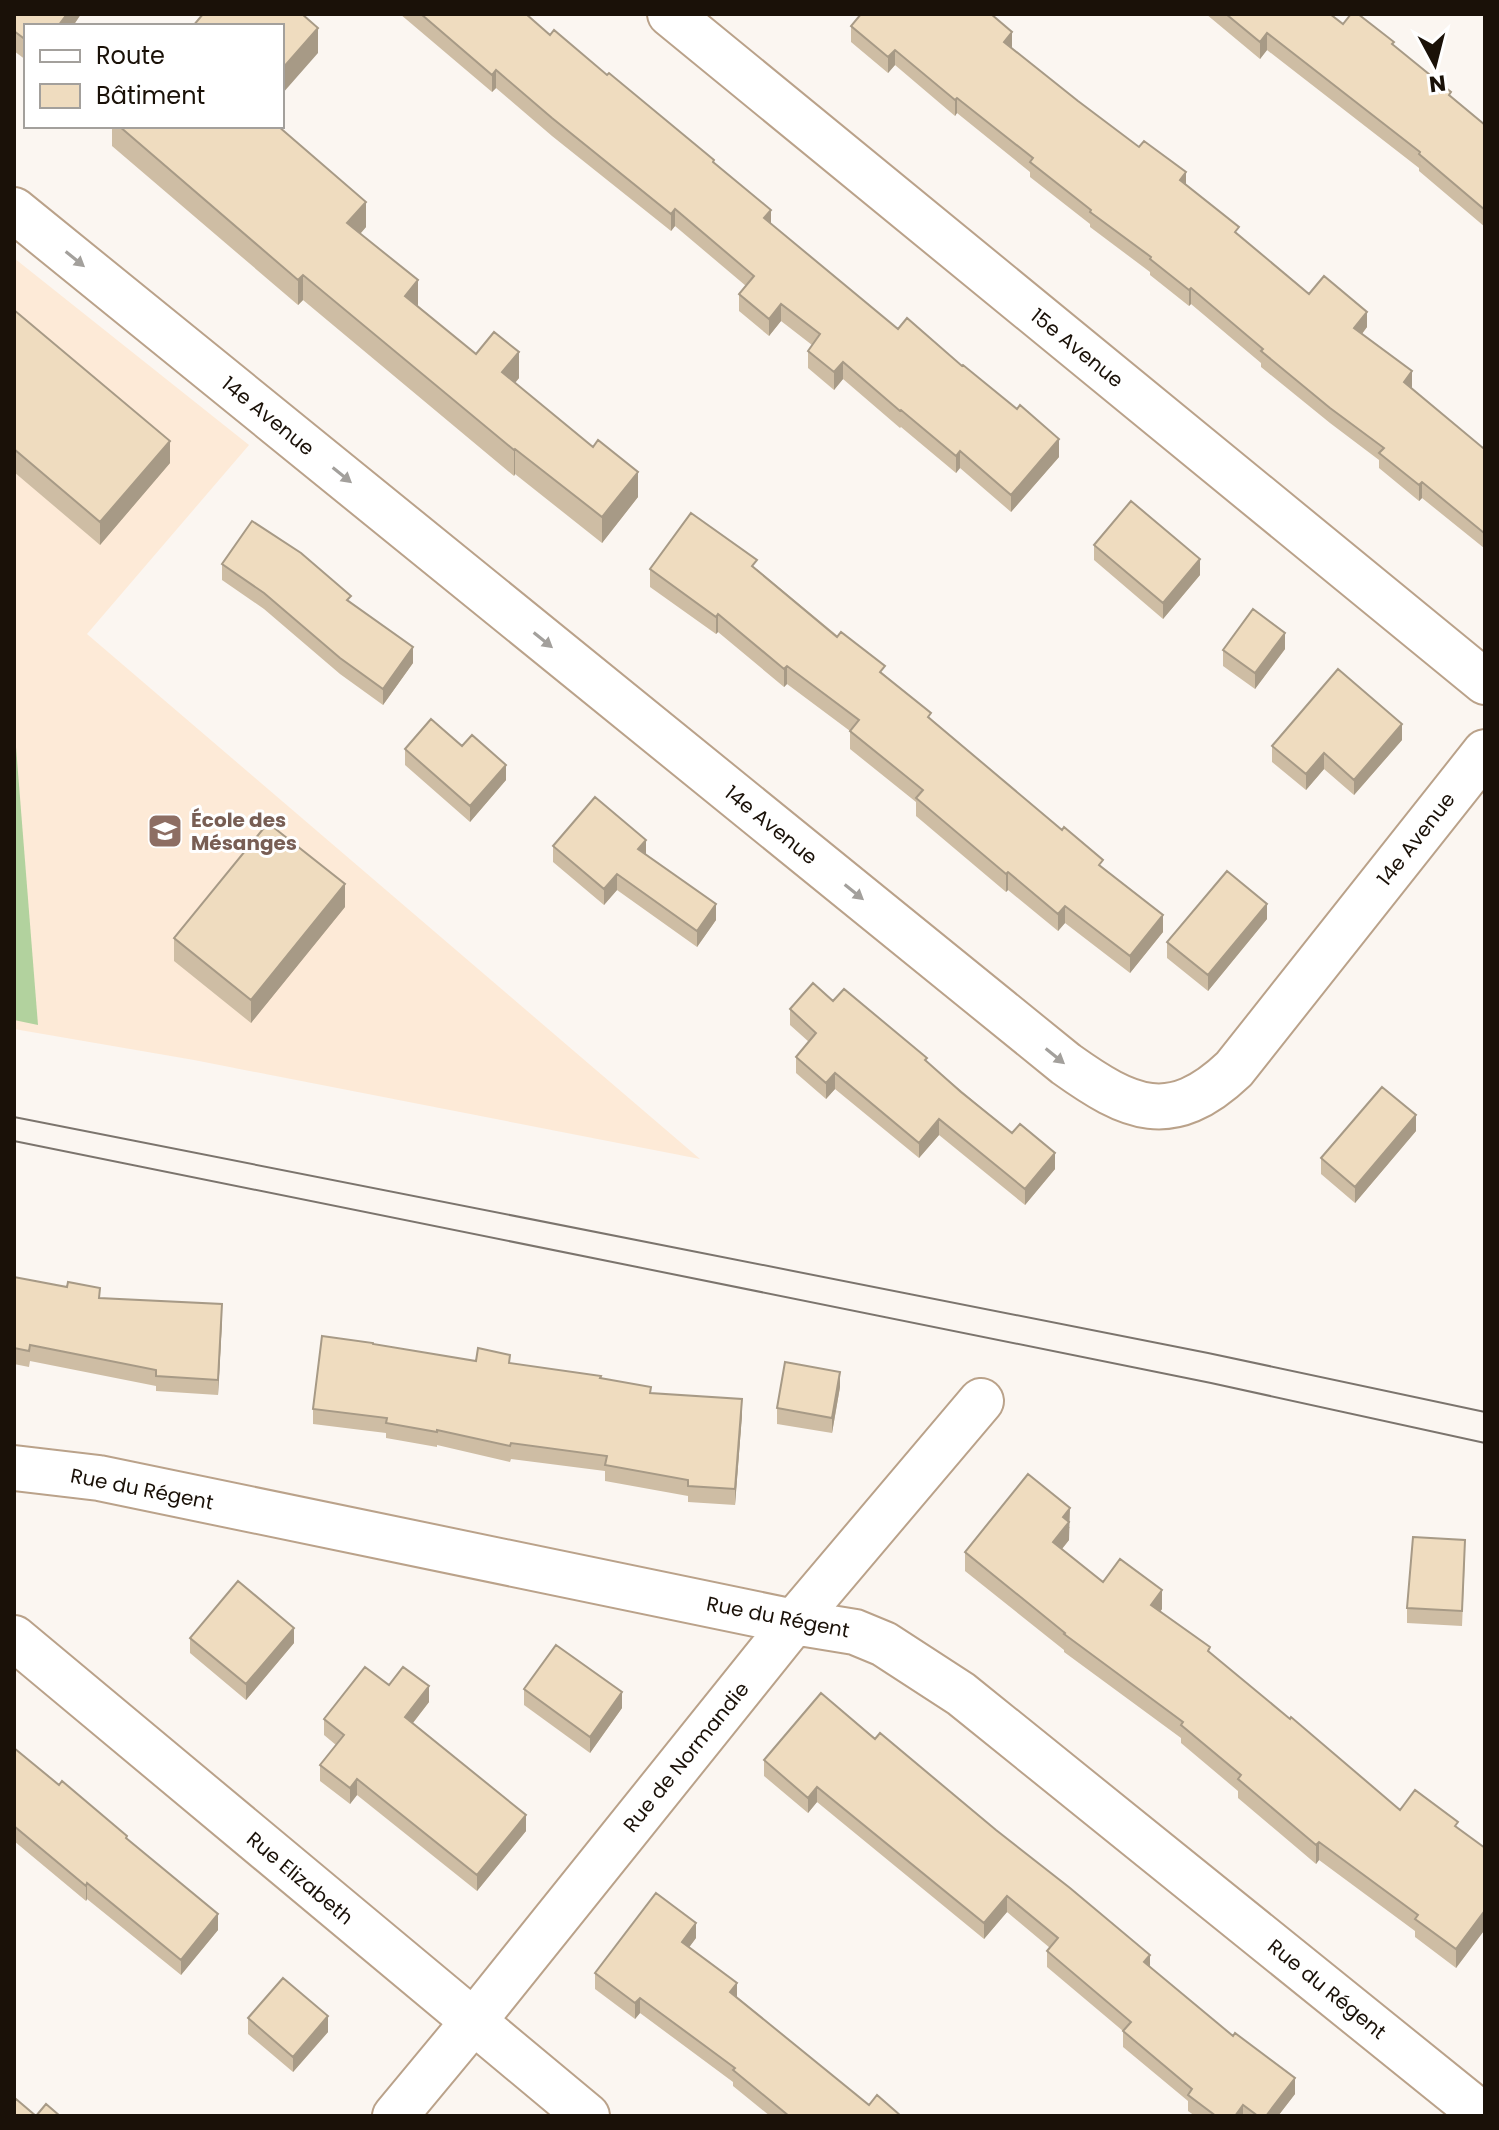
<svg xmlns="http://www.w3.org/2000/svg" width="1499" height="2130" viewBox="0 0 1499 2130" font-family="Poppins,sans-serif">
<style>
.built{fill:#fdead7}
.green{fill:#b2d29e}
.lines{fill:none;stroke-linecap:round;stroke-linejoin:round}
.minor-casing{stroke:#baa28a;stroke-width:48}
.minor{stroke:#fff;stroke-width:44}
.tram{stroke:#7b746d;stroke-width:2}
.wall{fill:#cebda4}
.shaded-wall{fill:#a79a86}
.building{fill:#efdcbf;stroke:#a79a86;stroke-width:2}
.oneway{fill:#a3a09c}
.labels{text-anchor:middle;stroke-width:6;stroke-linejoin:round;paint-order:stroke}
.street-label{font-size:20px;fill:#1a1108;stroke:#fff}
.education-label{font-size:20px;font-weight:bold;fill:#785e54;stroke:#fff;text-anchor:start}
</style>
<rect width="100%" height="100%" fill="#fbf6f1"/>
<path class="built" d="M14 258 249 445 87 634 700 1159 194 1060 14 1029Z"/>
<path class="green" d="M14 747H16L38 1025 14 1020Z"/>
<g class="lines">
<defs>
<path id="minor" d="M670 14 1485 682
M14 210 1066 1064C1129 1109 1171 1129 1234 1069L1485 752
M14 1468 99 1478 794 1622 855 1632 884 1644 961 1694 1484 2116
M14 1638 587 2116
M395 2116 473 2022 794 1622 981 1401"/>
</defs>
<use href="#minor" class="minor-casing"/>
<use href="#minor" class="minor"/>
<path class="tram" d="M14 1117 1208 1353 1485 1412
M14 1141 1211 1383 1485 1443"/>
</g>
<path class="wall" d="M14 14H81L73 26H26V60L14 51Z
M400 14H526L550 35 607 75 714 163 771 224 898 329 1059 457 1011 512 960 468 956 473 901 427 900 428 843 379 834 390 808 368V351L812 345 781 321 769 336 739 311V294L746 286 675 226 671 231 552 136 496 88 492 92Z
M1206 14H1330L1343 24 1394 45 1451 97 1485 125V227L1419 171V168L1267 50 1260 59Z
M851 26 1012 48 1078 101 1186 184 1239 236 1309 294 1367 327 1362 334 1412 387 1411 388 1483 448 1485 446 1484 548 1422 498 1419 501 1379 468V460L1330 423 1261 367V363L1191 304 1189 306 1150 275V272L1090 227V224L1030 177V172L957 113 955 116 895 65 888 73 851 42Z
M112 126H278L366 227 360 234 418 306 476 354 519 378 515 383 638 497 602 543 515 474 514 476 303 300 298 305 112 146Z
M14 310 170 463 100 545 14 472Z
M1094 545 1200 575 1163 619 1094 560Z
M222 564 351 603 413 663 383 705 340 674 264 609 222 580Z
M650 569H757L885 675 931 719 1103 868 1163 932 1130 973 1065 923 1058 931 1008 890 1006 892 916 816V802L850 749V731L787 684 784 687 718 632 716 634 650 587Z
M1285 649 1255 689 1223 666V650Z
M1402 740 1354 795 1324 769 1306 790 1272 762V746Z
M462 746 506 780 470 822 405 765V749Z
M553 846 646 855 716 920 697 947 617 890 604 905 553 862Z
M345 907 251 1023 174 961V938Z
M1267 919 1208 991 1167 958V942Z
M833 1001 927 1062 1055 1169 1025 1205 939 1135 919 1158 835 1089 826 1099 796 1073V1057L809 1042 790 1025V1009Z
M1416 1131 1355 1203 1321 1174V1158Z
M14 1277 100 1298 222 1320 218 1395 156 1391V1386L30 1361 29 1367 14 1364Z
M373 1344 476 1361 510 1364 601 1378 651 1393 742 1415 735 1505 688 1502V1496L605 1481V1471L511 1459 510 1462 437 1445V1447L386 1438V1433L313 1424V1409Z
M840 1387 832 1433 777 1424V1408Z
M1069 1527V1540L1062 1549 1103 1582 1162 1609 1160 1612 1400 1810 1458 1828 1485 1848V1933L1483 1932 1456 1968 1415 1937V1931L1319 1860 1316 1864 1238 1798V1791L1181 1743V1738L1064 1652V1650L965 1571V1552L1070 1527Z
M1465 1556 1462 1626 1407 1623V1608Z
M190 1638 294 1643 246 1700 190 1653Z
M389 1685 429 1702 413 1723 526 1831 477 1891 357 1795 350 1804 320 1781V1765L336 1745 324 1735V1719Z
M524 1689 622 1708 590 1753 524 1705Z
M821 1693 1150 1967 1295 2094 1278 2116H1195L1188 2111V2101L1123 2047V2031L1047 1967V1951L1050 1948 1007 1912 984 1939 817 1802 808 1813 764 1776V1760Z
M14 1748 127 1839 218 1930 181 1975 87 1899 86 1901 14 1841Z
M696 1938 689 1947 737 1997 869 2105 901 2116H770L733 2086V2082L640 2013 635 2019 595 1989V1973Z
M248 2018 328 2032 293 2072 248 2034Z"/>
<path class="shaded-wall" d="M67 14H81L73 26H58Z
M318 28V53L282 94V69Z
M1012 32V48L1004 42Z
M1267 33V50L1260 59V42Z
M895 50V65L888 73V57Z
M496 70V88L492 92V75Z
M957 98V113L955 116V100Z
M1186 172V188L1180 180Z
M366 202V227L347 249V223Z
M675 209V226L671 231V214Z
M771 210V227L764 218Z
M303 275V300L298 305V280Z
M418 280V306L405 296Z
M1191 288V304L1189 306V290Z
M781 304V321L769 336V319Z
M1367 312V327L1354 344V328Z
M519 352V378L502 398V372Z
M843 362V379L834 390V372Z
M1412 371V387L1404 398V382Z
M1059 439V457L1011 512V495Z
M170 441V463L100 545V522Z
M515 449V474L514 476V450Z
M960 451V468L956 473V456Z
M638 472V497L602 543V517Z
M1422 482V498L1419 501V485Z
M1200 559V575L1163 619V603Z
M718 614V632L716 634V617Z
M1285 633V649L1255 689V673Z
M413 647V663L383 705V689Z
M787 666V684L784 687V669Z
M1402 724V740L1354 795V780Z
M1324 753V769L1306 790V774Z
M506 765V780L470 822V806Z
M646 840V856L638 849Z
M1008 872V890L1006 892V874Z
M617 874V890L604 905V889Z
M345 884V907L251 1023V1000Z
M716 904V920L697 947V931Z
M1267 904V919L1208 991V975Z
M1065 906V923L1058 931V914Z
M1163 915V932L1130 973V956Z
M835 1073V1089L826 1099V1083Z
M1416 1115V1131L1355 1203V1187Z
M939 1119V1135L919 1158V1143Z
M1055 1153V1169L1025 1205V1189Z
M222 1304V1320L218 1395V1380Z
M840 1372V1387L832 1433V1418Z
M742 1399V1415L735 1505V1489Z
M1070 1508 1069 1540 1053 1560V1542L1063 1517Z
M1162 1590V1609L1151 1624V1605Z
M294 1628V1643L246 1700V1684Z
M429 1686V1702L405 1733V1717Z
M622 1692V1708L590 1753V1737Z
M357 1779V1795L350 1804V1788Z
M817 1787V1802L808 1813V1798Z
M526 1815V1831L477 1891V1875Z
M1319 1842V1860L1316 1864V1845Z
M87 1883V1899L86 1901V1886Z
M1007 1896V1912L984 1939V1923Z
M1483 1913V1932L1456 1968V1949Z
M218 1914V1930L181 1975V1960Z
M696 1923V1938L682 1957V1942Z
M1150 1955V1971L1144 1962Z
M737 1983V1998L730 1992Z
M640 1998V2013L635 2019V2003Z
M328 2016V2032L293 2072V2057Z
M1295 2078V2094L1278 2116H1266Z
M1243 2105V2116H1235Z"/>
<path class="building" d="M14 14H67L58 26H26V40L14 31Z
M203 14H302L318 28 282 69V26H193Z
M421 14H526L550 35 554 30 607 75 609 73 714 160 713 162 771 210 764 218 898 329 907 318 962 366 963 365 1017 409 1020 405 1059 439 1011 495 960 451 956 456 901 410 900 411 843 362 834 372 808 351 820 334 781 304 769 319 739 294 754 276 675 209 671 214 552 118 496 70 492 75Z
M861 14H991L1012 32 1004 42 1078 101 1139 147 1144 141 1186 172 1180 180 1239 227 1235 232 1309 294 1324 276 1367 312 1354 328 1412 371 1404 382 1483 448 1485 446 1484 533 1422 482 1419 485 1379 453 1384 448 1330 408 1261 351 1263 349 1191 288 1189 290 1150 259 1151 257 1090 212 1091 210 1030 162 1033 158 957 98 955 100 895 50 888 57 851 26Z
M1226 14H1330L1343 24 1351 14H1358L1394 42 1392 44 1451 92 1449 95 1485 125V210L1419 154 1420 152 1267 33 1260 42Z
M119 126H278L366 202 347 223 418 280 405 296 476 354 494 332 519 352 502 372 593 447 598 440 638 472 602 517 515 449 514 450 303 275 298 280Z
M14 310 170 441 100 522 14 449Z
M1131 501 1200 559 1163 603 1094 545Z
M691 513 757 560 752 566 837 637 841 632 885 666 880 672 931 713 928 717 1062 830 1064 827 1103 860 1099 865 1163 915 1130 956 1065 906 1058 914 1008 872 1006 874 916 798 923 790 850 731 859 720 787 666 784 669 718 614 716 617 650 569Z
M252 521 301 553 351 596 347 600 413 647 383 689 340 658 264 593 222 564Z
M1253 609 1285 633 1255 673 1223 650Z
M1338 669 1402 724 1354 780 1324 753 1306 774 1272 746Z
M431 719 462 746 472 735 506 765 470 806 405 749Z
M595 797 646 840 638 849 716 904 697 931 617 874 604 889 553 846Z
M268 823 345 884 251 1000 174 938Z
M1227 871 1267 904 1208 975 1167 942Z
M813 983 833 1001 844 989 927 1058 925 1060 961 1092 1012 1133 1020 1124 1055 1153 1025 1189 939 1119 919 1143 835 1073 826 1083 796 1057 816 1033 790 1009Z
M1382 1087 1416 1115 1355 1187 1321 1158Z
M14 1277 67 1287 68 1282 100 1288 99 1298 222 1304 218 1380 156 1376V1370L30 1345 29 1351 14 1348Z
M322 1336 373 1343V1344L476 1361 478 1348 510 1355 509 1363 601 1376 600 1378 651 1387 650 1393 742 1399 735 1489 688 1486V1480L605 1465 607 1456 511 1443 510 1446 437 1430V1432L386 1423 387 1418 313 1409Z
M785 1362 840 1372 832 1418 777 1408Z
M1028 1474 1070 1508 1063 1517 1069 1522 1053 1542 1103 1582 1120 1559 1162 1590 1151 1605 1210 1647 1208 1651 1290 1719 1291 1717 1400 1810 1415 1790 1458 1822 1455 1826 1485 1848V1915L1483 1913 1456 1949 1415 1919 1418 1915 1319 1842 1316 1845 1238 1779 1241 1775 1181 1725 1183 1722 1064 1634 1065 1633 965 1552Z
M1413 1537 1465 1540 1462 1611 1407 1608Z
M238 1581 294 1628 246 1684 190 1638Z
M556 1645 622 1692 590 1737 524 1689Z
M365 1667 389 1685 403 1667 429 1686 405 1717 526 1815 477 1875 357 1779 350 1788 320 1765 344 1735 324 1719Z
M821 1693 875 1739 880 1733 996 1830 1070 1888 1150 1955 1144 1962 1233 2036 1235 2033 1295 2078 1266 2116H1258L1243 2105 1235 2116H1216L1188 2095 1192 2089 1123 2031 1131 2022 1047 1951 1058 1938 1007 1896 984 1923 817 1787 808 1798 764 1760Z
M14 1748 59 1785 62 1781 127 1836 126 1838 218 1914 181 1960 87 1883 86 1886 14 1826Z
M656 1893 696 1923 682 1942 737 1983 730 1992 869 2105 877 2095 901 2116H789L733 2070 735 2068 640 1998 635 2003 595 1973Z
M283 1978 328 2016 293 2057 248 2018Z
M16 2099 36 2116 46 2104 60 2116H14V2102Z"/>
<defs><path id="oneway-solid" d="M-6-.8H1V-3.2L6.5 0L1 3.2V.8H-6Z" transform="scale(2)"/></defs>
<g class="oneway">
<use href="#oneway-solid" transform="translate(75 259) rotate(39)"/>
<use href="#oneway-solid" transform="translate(342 475) rotate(39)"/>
<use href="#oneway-solid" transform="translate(543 640) rotate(39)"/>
<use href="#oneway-solid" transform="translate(854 892) rotate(39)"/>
<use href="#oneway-solid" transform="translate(1055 1056) rotate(39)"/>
</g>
<defs>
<symbol id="school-square" viewBox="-11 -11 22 22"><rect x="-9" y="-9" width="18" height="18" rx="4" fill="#8d6e63" stroke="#fff"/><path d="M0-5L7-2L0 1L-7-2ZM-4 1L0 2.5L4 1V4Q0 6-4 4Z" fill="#fff"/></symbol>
</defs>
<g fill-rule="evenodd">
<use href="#school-square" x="145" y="811" width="40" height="40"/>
</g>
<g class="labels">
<g class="street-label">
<text transform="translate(1077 348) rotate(39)" y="7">15e Avenue</text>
<text transform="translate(268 416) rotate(39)" y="7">14e Avenue</text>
<text transform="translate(771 825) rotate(39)" y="7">14e Avenue</text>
<text transform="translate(1416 839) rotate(-52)" y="7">14e Avenue</text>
<text transform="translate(142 1489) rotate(11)" y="7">Rue du Régent</text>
<text transform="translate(778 1617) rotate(11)" y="7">Rue du Régent</text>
<text transform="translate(686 1757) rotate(-51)" y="7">Rue de Normandie</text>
<text transform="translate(300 1878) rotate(40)" y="7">Rue Elizabeth</text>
<text transform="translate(1327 1989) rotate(39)" y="7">Rue du Régent</text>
</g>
<g class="education-label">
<text x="191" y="827">École des<tspan x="191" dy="23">Mésanges</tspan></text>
</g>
</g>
<rect width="1499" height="2130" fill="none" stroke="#1a1108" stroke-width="32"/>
<rect x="24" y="24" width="260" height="104" fill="#ffffff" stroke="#a3a09c" stroke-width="2"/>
<rect x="40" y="50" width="40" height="12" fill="#ffffff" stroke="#a3a09c" stroke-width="2"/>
<text x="96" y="64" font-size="24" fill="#1a1108">Route</text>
<rect x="40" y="84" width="40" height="24" fill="#efdcbf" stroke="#a3a09c" stroke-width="2"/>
<text x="96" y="104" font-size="24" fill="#1a1108">Bâtiment</text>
<g transform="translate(1435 64) rotate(173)" stroke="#ffffff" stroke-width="6" paint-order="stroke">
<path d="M0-6L14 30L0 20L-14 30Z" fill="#1a1108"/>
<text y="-12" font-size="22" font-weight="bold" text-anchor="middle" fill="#1a1108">N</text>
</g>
</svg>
